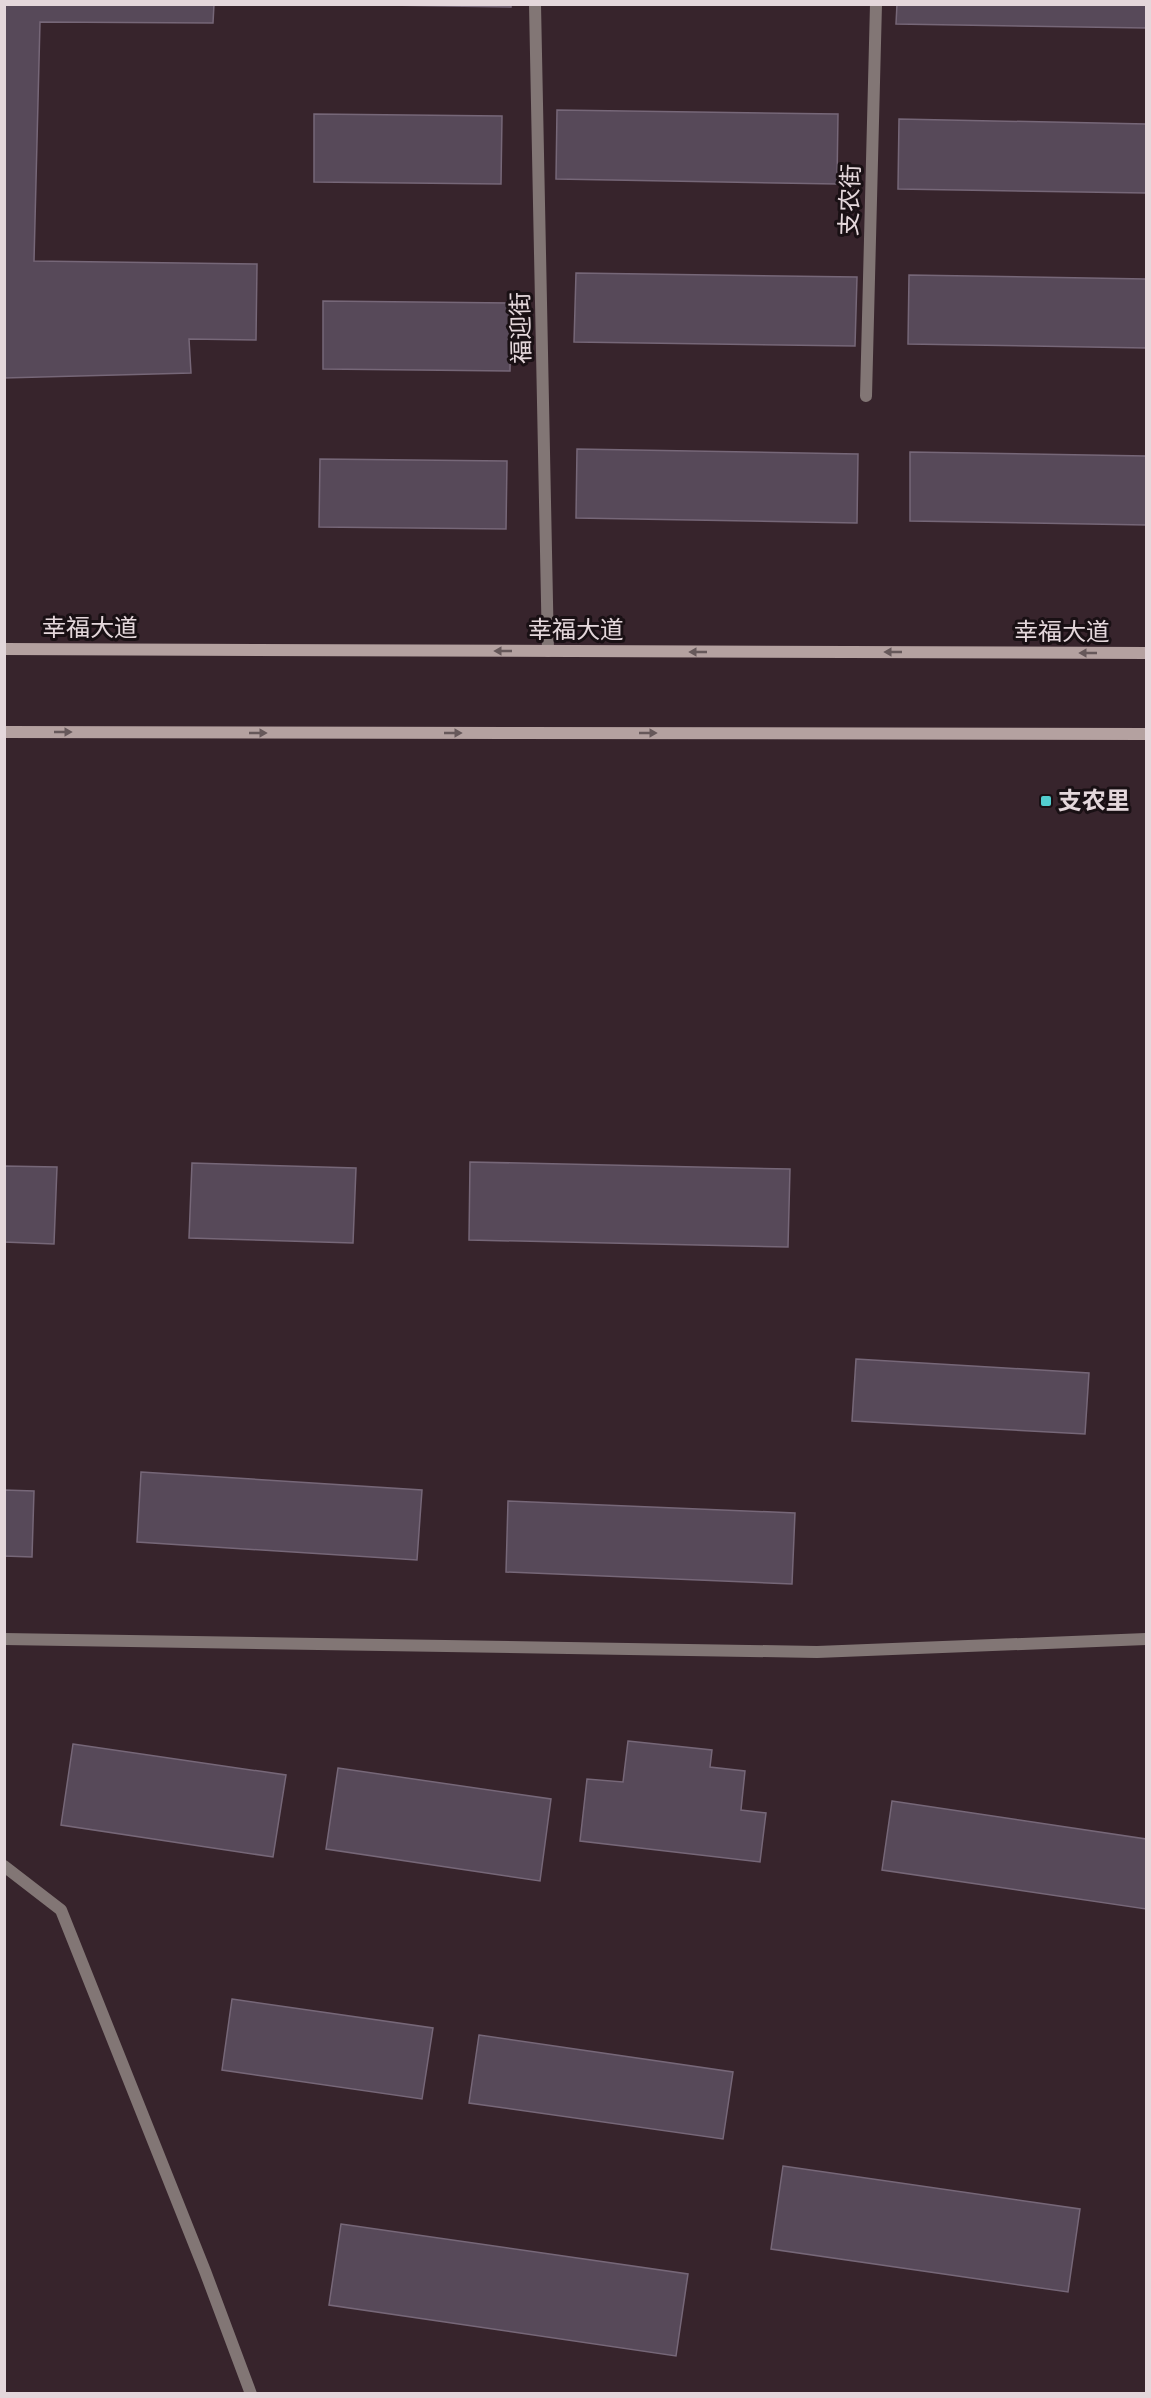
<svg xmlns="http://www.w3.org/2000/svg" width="1151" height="2398" viewBox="0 0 1151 2398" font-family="Spectral,'Noto Sans SC',serif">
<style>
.building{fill:#574959;stroke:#766778;stroke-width:1.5}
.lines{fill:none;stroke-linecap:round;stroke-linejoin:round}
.minor{stroke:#827675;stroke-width:12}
.secondary{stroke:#b4a1a0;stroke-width:12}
.oneway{fill:#66585a}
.poi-dot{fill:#52cdcf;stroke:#191014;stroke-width:2}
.labels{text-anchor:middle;stroke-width:6;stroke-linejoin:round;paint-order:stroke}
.street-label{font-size:24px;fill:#e4d7db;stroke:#191014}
.poi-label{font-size:24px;font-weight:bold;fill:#e4d7db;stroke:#191014;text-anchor:start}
</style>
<rect width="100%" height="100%" fill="#37242c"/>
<path class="building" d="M4 4H214L213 23 40 22 34 261 257 264 256 340 189 339 191 373 4 378Z
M324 4H511V7Z
M897 4H1146V28L896 24Z
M557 110 838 114 837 184 556 179Z
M314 114 502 116 501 184 314 182Z
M899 119 1146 124V193L898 189Z
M576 273 857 277 855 346 574 342Z
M909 275 1146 279V348L908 344Z
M323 301 511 303 510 371 323 369Z
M577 449 858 454 857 523 576 518Z
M910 452 1146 456V525L910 521Z
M320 459 507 461 506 529 319 527Z
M470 1162 790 1169 788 1247 469 1240Z
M192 1163 356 1168 353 1243 189 1238Z
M4 1166 57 1167 54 1244 4 1242Z
M856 1359 1089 1373 1085 1434 852 1421Z
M141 1472 422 1490 417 1560 137 1542Z
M4 1490 34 1491 32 1557 4 1556Z
M508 1501 795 1513 792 1584 506 1572Z
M628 1741 712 1750 710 1767 745 1771 741 1810 766 1813 760 1862 580 1841 587 1779 623 1782Z
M73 1744 286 1775 273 1857 61 1825Z
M338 1768 551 1799 540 1881 326 1849Z
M892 1801 1146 1839V1909L882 1870Z
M232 1999 433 2028 422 2099 222 2070Z
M479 2035 733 2072 723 2139 469 2103Z
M783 2166 1080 2209 1068 2292 771 2249Z
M341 2224 688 2274 676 2356 329 2305Z"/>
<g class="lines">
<path class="minor" d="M535 4 548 651
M866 396 876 4
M4 1639 817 1652 1146 1639
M4 1866 61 1910 205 2271 251 2394"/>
<path class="secondary" d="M4 649 1146 653
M4 732 1146 734"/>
</g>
<defs><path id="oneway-solid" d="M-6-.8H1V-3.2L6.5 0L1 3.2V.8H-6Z" transform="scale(1.5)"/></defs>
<g class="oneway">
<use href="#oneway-solid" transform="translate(503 651) rotate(-180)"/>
<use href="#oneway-solid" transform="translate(698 652) rotate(-180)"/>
<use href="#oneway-solid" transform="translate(893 652) rotate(-180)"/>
<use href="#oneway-solid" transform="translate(1088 653) rotate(-180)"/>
<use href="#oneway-solid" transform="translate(63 732)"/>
<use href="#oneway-solid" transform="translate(258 733)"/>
<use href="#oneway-solid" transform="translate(453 733)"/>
<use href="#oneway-solid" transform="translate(648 733)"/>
</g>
<rect class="poi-dot" x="1040" y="795" width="12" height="12" rx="3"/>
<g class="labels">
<g class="street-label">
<text transform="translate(850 200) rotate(-88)" y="8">支农街</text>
<text transform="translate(521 328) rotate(-91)" y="8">福迎街</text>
<text x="90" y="636">幸福大道</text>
<text x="576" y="638">幸福大道</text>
<text x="1062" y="640">幸福大道</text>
</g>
<g class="poi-label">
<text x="1058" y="809">支农里</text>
</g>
</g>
<rect width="1151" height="2398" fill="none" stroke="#e4d7db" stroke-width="12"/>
</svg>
